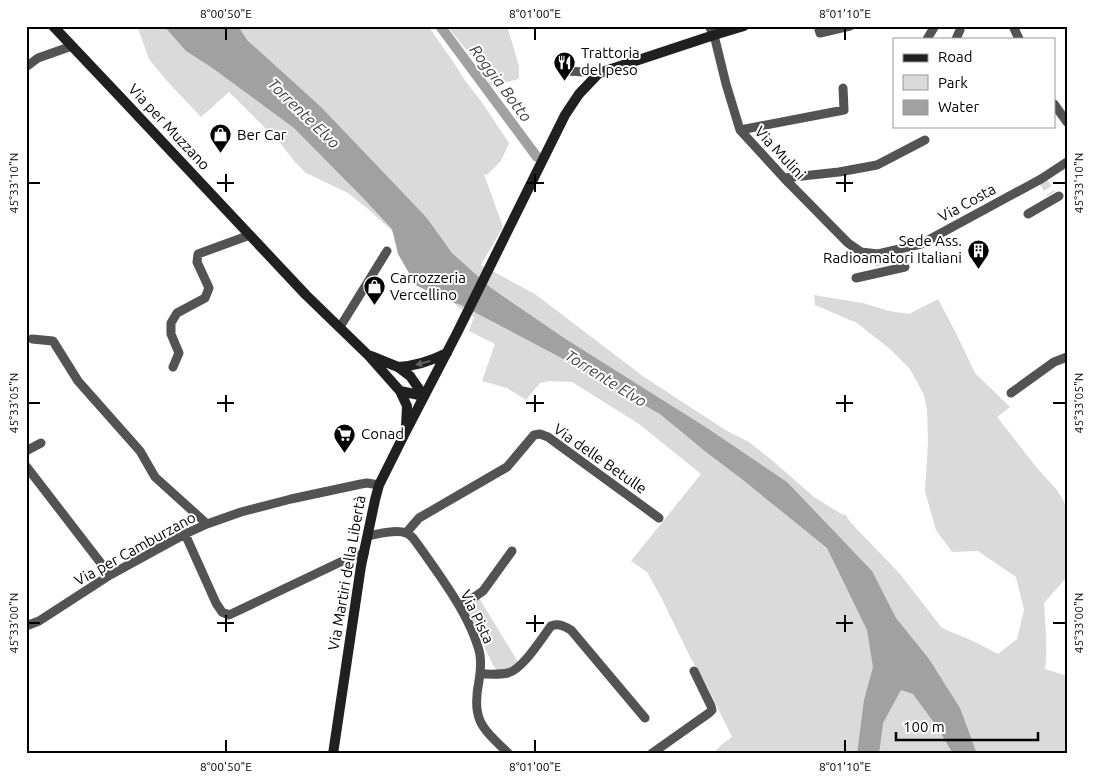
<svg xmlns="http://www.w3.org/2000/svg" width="1093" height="780" viewBox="0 0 1093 780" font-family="Ubuntu,sans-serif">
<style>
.green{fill:#dadada}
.water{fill:#a1a1a1}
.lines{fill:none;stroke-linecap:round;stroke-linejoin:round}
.canal{stroke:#a1a1a1;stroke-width:10}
.street-tunnel{stroke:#d9d9d9;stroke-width:9;stroke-dasharray:9 4.5;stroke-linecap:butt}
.street{stroke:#535353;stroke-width:9}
.secondary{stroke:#202020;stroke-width:10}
.oneway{fill:#636363}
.ticks{fill:none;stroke:#000;stroke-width:2}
.labels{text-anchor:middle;stroke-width:4;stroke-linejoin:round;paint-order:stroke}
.poi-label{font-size:15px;fill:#000;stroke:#fff;text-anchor:start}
.street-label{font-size:15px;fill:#000;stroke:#fff}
.water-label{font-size:16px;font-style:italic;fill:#424242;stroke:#fff}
.neatline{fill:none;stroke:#000;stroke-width:2}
.ticks-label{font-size:12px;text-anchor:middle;fill:#000}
</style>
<rect width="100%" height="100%" fill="#fff"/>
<path class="green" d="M137 26H428L452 60 466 82 481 101 509 143 501 161 487 175 484 174 503 227 481 265 535 294 644 377 727 431 749 442 774 462 814 497 843 515 845 514 851 523 900 574 942 628 973 641 998 654 1017 639 1024 610 1016 577 978 551 952 552 936 530 925 491 928 442 927 410 924 395 910 369 890 349 857 323 815 305 814 295 863 303 889 311 909 314 938 299 956 333 975 373 1010 407 997 417 1037 468 1057 490 1067 507V577L1044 603C1045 624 1048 647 1045 669L1067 676V754H713L720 746 732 737 706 684 690 657 662 599 647 572 631 561 701 474 639 424 572 382 549 381 540 383 526 400 507 388 482 381 495 344 469 331 474 317 458 307 391 230 368 209 348 193 306 173 294 161 281 144 229 92 201 117 166 80 149 59Z
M447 26H507L519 66V79L490 86 487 76Z
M479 598 518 662 506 670H497L494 667 467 611 469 606Z"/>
<path class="water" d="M164 26H238L247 40 321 107 426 217 452 253 491 288 564 338 707 428 787 482 872 571 896 618 929 659 960 708 977 754H953L938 728 913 694 901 690 883 723 879 754H857L864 700 873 667 867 630 827 548 743 480 706 452 660 414 556 355 461 305 443 299 416 285 398 254 392 229 365 200 294 128 211 67 186 51Z"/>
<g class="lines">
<path class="canal" d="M440 26 537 157"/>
<path class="street-tunnel" d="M1043 181 1051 194
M878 257 881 267"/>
<path class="street" d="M709 26 714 35 726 84 740 130 784 178 848 243 861 252 878 254 921 244 1041 179 1067 162
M818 26 820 33 850 26
M1013 26 1019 39
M927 39 935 26
M956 39 960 30V26
M26 67 38 58 72 46
M568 71 599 73
M1054 104 1067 122
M740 130 844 110 843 88
M784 178 839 172 877 165 925 140
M1028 214 1059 196
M856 278 905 267
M340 327 387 251
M32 339 53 341 78 381 140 451 155 477 207 524
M173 367 179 353 171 334V323L177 313 205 298 209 288 197 262 198 254 250 235
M1011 393 1054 362 1067 357
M26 451 41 443
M26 466 110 575
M406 533 419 518 507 467 534 435 540 434 548 437 659 518
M185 534 216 603 222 612 229 615 351 557 364 554
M368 536C378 534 396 529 406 533 409 534 411 536 413 538 422 550 431 563 440 576 455 598 470 621 478 647 482 658 481 669 479 681 471 720 482 728 509 754
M460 607 483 591 512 551
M26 626 39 621 110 575 185 534 207 524 241 512 291 499 361 484 367 483 379 485
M480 674C489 674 499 675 508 673 523 669 541 639 551 626 559 623 564 626 571 630L645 718
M651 754 709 713 712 710 711 706 694 671"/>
<path class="secondary" d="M53 26 123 100 306 295 369 356 400 391 407 406 406 427
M371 356 398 367 410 376 424 396
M398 367C416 366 431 361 447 353
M400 391 424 396
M333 754 361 566 375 500 379 485 405 433 457 333 565 115 579 94 599 73 714 35 744 26"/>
</g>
<defs><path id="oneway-solid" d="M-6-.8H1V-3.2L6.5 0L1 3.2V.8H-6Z" transform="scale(1.25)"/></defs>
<use class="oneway" href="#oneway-solid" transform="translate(423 363) rotate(165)"/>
<path class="ticks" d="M226 28V40M535 28V40M845 28V40M226 174V192M535 174V192M845 174V192M28 183H40M217 183H234M526 183H544M836 183H853M1053 183H1066M226 395V412M535 395V412M845 395V412M28 403H40M217 403H234M526 403H544M836 403H853M1053 403H1066M226 615V632M535 615V632M845 615V632M28 623H40M217 623H234M526 623H544M836 623H853M1053 623H1066M226 740V752M535 740V752M845 740V752"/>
<defs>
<symbol id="restaurant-pin" viewBox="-11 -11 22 30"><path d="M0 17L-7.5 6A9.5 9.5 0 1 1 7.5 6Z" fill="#000" stroke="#fff"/><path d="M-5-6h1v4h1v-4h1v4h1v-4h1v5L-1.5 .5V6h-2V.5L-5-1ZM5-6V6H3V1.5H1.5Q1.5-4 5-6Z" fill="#fff"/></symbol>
<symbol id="shop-pin" viewBox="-11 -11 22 30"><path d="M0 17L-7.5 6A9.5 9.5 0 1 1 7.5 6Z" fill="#000" stroke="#fff"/><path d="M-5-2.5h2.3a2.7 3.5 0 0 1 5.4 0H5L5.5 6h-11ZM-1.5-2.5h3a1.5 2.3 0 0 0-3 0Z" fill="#fff"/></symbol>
<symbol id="building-pin" viewBox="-11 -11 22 30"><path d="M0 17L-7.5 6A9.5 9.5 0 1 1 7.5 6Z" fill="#000" stroke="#fff"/><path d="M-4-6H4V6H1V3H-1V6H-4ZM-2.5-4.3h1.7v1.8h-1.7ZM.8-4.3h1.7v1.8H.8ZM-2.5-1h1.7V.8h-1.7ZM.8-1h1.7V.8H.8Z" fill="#fff"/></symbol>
<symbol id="supermarket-pin" viewBox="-11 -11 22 30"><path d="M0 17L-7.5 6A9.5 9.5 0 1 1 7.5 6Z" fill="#000" stroke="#fff"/><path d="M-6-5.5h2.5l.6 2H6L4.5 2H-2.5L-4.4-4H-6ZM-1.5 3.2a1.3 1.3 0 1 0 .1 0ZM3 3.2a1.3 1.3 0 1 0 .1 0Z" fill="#fff"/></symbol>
</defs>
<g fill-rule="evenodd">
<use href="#restaurant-pin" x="552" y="50" width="25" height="34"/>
<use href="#shop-pin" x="208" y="122" width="25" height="34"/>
<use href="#building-pin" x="966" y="238" width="25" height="34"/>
<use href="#shop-pin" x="362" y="274" width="25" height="34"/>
<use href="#supermarket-pin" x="332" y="422" width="25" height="34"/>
</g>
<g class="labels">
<g class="poi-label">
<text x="581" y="58">Trattoria<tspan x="581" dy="17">del peso</tspan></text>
<text x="237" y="140">Ber Car</text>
<text x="962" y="246" text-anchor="end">Sede Ass.<tspan x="962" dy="17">Radioamatori Italiani</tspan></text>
<text x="390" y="283">Carrozzeria<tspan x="390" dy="17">Vercellino</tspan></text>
<text x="361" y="439">Conad</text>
</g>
<g class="street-label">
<text transform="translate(169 127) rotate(47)" y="5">Via per Muzzano</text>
<text transform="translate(780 153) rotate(47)" y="5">Via Mulini</text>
<text transform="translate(967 203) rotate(-29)" y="5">Via Costa</text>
<text transform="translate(600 459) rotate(35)" y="5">Via delle Betulle</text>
<text transform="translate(135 549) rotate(-29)" y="5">Via per Camburzano</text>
<text transform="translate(347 573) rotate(-80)" y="5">Via Martiri della Libertà</text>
<text transform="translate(477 617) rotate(64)" y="5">Via Pista</text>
</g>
<g class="water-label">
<text transform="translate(501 83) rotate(53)" y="6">Roggia Botto</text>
<text transform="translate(304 113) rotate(44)" y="6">Torrente Elvo</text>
<text transform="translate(606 378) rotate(32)" y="6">Torrente Elvo</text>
</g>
</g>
<rect width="1093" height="780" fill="none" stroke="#ffffff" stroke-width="55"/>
<rect x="893" y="38" width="162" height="90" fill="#ffffff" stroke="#999999"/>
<rect x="903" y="54" width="25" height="8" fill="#202020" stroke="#999999"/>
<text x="938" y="62" font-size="15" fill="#000000">Road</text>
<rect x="903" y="75" width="25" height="15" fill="#dadada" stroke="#999999"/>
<text x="938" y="88" font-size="15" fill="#000000">Park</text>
<rect x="903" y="100" width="25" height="15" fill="#a1a1a1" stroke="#999999"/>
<text x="938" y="112" font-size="15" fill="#000000">Water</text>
<path d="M896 732v8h142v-8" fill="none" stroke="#000000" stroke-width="2.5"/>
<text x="903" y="732" font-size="15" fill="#000000" stroke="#ffffff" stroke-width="4" paint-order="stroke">100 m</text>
<rect x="28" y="28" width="1038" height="724" class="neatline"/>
<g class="ticks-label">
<text x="226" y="18">8°00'50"E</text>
<text x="535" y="18">8°01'00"E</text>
<text x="845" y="18">8°01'10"E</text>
<text transform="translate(14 183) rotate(-90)" y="4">45°33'10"N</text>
<text transform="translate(1079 183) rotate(-90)" y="4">45°33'10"N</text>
<text transform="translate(14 403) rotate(-90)" y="4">45°33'05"N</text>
<text transform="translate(1079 403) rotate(-90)" y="4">45°33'05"N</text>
<text transform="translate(14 623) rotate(-90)" y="4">45°33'00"N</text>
<text transform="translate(1079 623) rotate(-90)" y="4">45°33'00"N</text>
<text x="226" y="771">8°00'50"E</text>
<text x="535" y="771">8°01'00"E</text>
<text x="845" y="771">8°01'10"E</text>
</g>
</svg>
